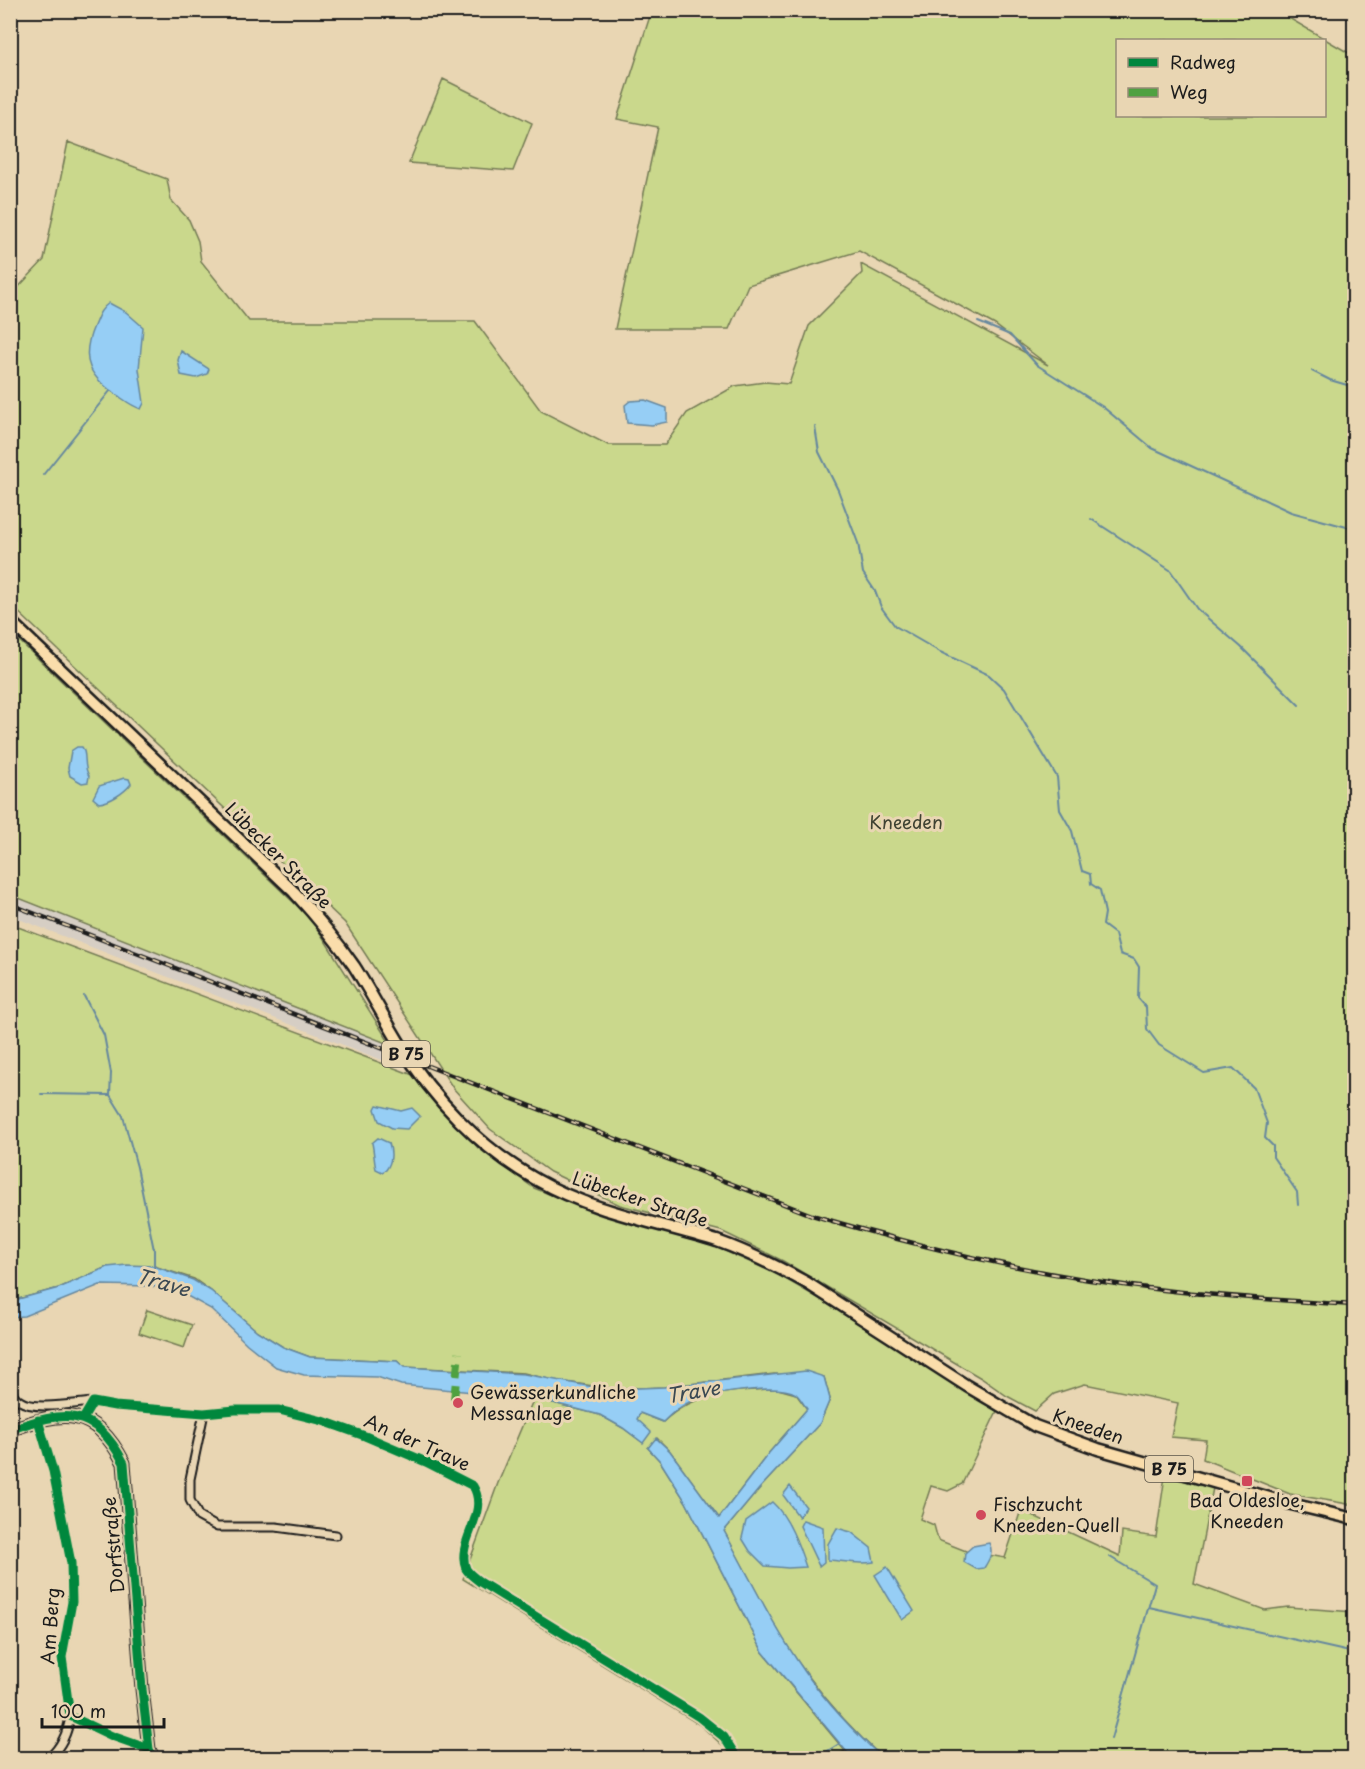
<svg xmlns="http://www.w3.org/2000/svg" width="1365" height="1769" viewBox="0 0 1365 1769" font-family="'Playpen Sans',sans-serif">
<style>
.built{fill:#d6cec4}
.green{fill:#cad88c;stroke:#737a54;stroke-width:1.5;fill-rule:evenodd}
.water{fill:#96cef5;stroke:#65879e;stroke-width:1.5}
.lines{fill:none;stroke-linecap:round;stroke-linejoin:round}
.stream{stroke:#65879e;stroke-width:2}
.minor-casing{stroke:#1c1c1c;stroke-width:11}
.secondary-casing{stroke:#1c1c1c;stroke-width:15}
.primary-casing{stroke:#1c1c1c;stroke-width:15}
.minor{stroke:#e9d6b3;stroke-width:7}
.secondary{stroke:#e9d6b3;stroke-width:10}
.primary{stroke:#faddab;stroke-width:10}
.rail-casing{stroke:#1c1c1c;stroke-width:4.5}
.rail{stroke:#e9d6b3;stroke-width:2;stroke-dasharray:7;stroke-linecap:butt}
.quiet{stroke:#4fa141;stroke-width:8;stroke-dasharray:15 8;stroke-linecap:butt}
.cycleway-casing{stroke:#e9d6b3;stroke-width:13}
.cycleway{stroke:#00873e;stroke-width:9}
.poi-dot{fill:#d1495b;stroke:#e9d6b3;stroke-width:2}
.labels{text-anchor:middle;stroke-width:6;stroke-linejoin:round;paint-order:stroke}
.shield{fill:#e9d6b3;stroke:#5a5449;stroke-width:1.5}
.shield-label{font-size:16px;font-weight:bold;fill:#1c1c1c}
.park-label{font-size:18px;fill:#3f4232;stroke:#e9d6b3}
.street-label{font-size:18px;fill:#1c1c1c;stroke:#e9d6b3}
.poi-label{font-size:18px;fill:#1c1c1c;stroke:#e9d6b3;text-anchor:start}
.water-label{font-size:20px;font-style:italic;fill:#3a4852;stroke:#e9d6b3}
</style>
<rect width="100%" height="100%" fill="#e9d6b3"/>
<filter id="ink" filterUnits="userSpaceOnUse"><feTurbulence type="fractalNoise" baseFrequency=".0167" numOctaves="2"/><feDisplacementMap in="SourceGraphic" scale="12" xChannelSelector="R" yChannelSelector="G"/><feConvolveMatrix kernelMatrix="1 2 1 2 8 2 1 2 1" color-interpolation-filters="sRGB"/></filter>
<g filter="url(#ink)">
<path class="built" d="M10 895 391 1045 400 1067 11 916Z"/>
<path class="green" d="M649 11H1277L1354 56V1505L1290 1494 1203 1459 1206 1440 1171 1437 1178 1403 1085 1384 1054 1394 1035 1411 1007 1396 981 1378 783 1261 721 1231 620 1205 550 1172 490 1129 453 1088 345 923 11 605 10 296 44 260 68 142 167 179 171 200 189 220 198 241 201 261 249 321H475L541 411 608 445H665L687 413 735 386 765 382 789 384 809 326 862 273 861 264 1048 365 995 325 859 251 748 285 729 329H615L658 127 617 119 651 13ZM1118 40H1324V116H1118Z
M443 79 532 123 513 171 409 163Z
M10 632 312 920 391 1045 11 895Z
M10 924 413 1075 427 1088 478 1148 534 1188 597 1213 716 1247 777 1274 830 1305 997 1411 962 1484 948 1491 931 1486 920 1519 934 1525 938 1540 966 1551 1005 1558 1021 1510 1120 1556 1122 1532 1156 1537 1165 1476 1213 1488 1194 1584 1265 1610 1288 1607 1354 1612V1758H883C855 1733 829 1704 806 1673 774 1630 750 1578 724 1531L759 1489 820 1423 830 1399 824 1377 774 1374 664 1387 614 1389 552 1380 524 1373 404 1367 397 1361 310 1357 283 1347 257 1331 211 1291 194 1279 154 1266 107 1267 59 1288 11 1301Z
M147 1310 192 1325 184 1348 139 1333Z
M778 1389 796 1394 807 1409 768 1454 719 1518 670 1451 657 1438 648 1448 660 1461 686 1502 763 1652 845 1751 832 1758H735L732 1754 700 1725 463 1579 498 1483 534 1398 600 1415 623 1428 642 1442 637 1419 640 1413 663 1422C695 1391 736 1390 778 1389Z"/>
<path class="water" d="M109 303 126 312 143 327 139 369 144 403 141 409C132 406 127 402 120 397 90 378 79 361 94 326 98 317 100 309 109 303Z
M181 351 209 369 207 374 196 378 181 375 178 360Z
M645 400 667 408V422L652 425 627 423 625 405 630 401Z
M77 747H82C88 755 82 764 89 776L88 782 82 783 70 776 68 768 71 751Z
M124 778 129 779 131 784C124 793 110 802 99 803L93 798 99 786Z
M377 1105 401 1111 412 1108 420 1116 407 1129 392 1128 379 1121 375 1109Z
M378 1138 389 1143C392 1152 392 1162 386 1170L382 1172 376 1169C374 1161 374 1152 372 1143Z
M127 1265 154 1266 193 1280 211 1291 257 1331 283 1347 310 1357 397 1361 404 1367 524 1374 588 1386 614 1389 664 1387 806 1371 824 1377 830 1399 820 1423 759 1489 724 1531C750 1578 774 1628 805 1672 827 1703 855 1733 883 1758H852L763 1652 686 1502 660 1461 648 1448 656 1438 670 1451 719 1518 768 1454 807 1409C804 1405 800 1397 796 1394 779 1383 717 1393 698 1399 685 1402 672 1413 663 1422L640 1413 637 1419 651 1432 643 1443 623 1428 600 1415 534 1398 401 1385 377 1377 304 1375 276 1367 247 1344 211 1309 180 1292 151 1286 100 1285 24 1316 11 1317V1301L59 1288 107 1267Z
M790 1486 806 1507 799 1517 783 1495Z
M772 1502C789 1517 799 1546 806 1567L788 1568 765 1566 750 1551 742 1538 746 1521Z
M803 1520 823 1527 824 1562 819 1566 800 1526Z
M837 1528 851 1532 871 1548 874 1562C856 1565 845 1561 828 1560V1544Z
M989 1543C994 1552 989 1560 984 1568L976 1569 964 1562 965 1553 973 1546Z
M887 1567 914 1611 902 1620 875 1575Z"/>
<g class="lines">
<path class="stream" d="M978 322 1010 335 1037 365 1103 407 1152 448 1291 512 1354 529
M1312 371 1330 380 1354 387
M815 427 819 452 838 490 858 543 863 573 875 591 881 607 895 626 940 652 989 675 1004 689 1057 777 1060 810 1072 831 1082 871 1090 874 1091 884 1100 890 1105 913 1103 925 1115 934 1120 954 1134 959 1139 967 1138 998 1146 1007 1147 1029 1159 1045 1204 1073 1233 1068 1254 1088 1267 1123 1265 1138 1273 1146V1157L1297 1192 1298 1205
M43 475 110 391
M1091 519 1170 570 1197 609 1241 647 1299 705
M84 996 104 1035 111 1073 110 1095 123 1116 137 1167 154 1250V1269
M41 1094 110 1095
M1110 1557 1155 1584 1111 1739
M1149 1607 1354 1653
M816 1758 839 1744"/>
<defs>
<path id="minor" d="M10 1390C13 1394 16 1399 20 1401 34 1411 76 1403 93 1402
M204 1413 190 1479V1500L199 1517 217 1527H276L336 1535
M83 1419 93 1402 115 1406 204 1413 235 1410H279L323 1421 365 1436 426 1462 473 1486C490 1514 455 1541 466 1569 469 1574 475 1578 480 1582L699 1717 724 1737 737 1758
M38 1420 53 1471 71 1563 72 1602 62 1657 70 1716 112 1736 149 1749
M49 1758C61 1747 68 1732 70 1716"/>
<path id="secondary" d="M10 1430C64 1410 94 1406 124 1463L142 1689 149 1749 153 1758"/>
<path id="primary" d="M10 621 294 892C316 916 336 940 354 966 370 991 384 1018 400 1044 433 1099 481 1149 537 1180 593 1212 656 1222 717 1241 748 1252 778 1267 807 1283L967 1386 1035 1426 1098 1449 1287 1503 1354 1519"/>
</defs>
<use href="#minor" class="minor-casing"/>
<use href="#secondary" class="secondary-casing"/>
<use href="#primary" class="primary-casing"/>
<use href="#minor" class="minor"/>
<use href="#secondary" class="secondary"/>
<use href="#primary" class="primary"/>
<defs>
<path id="rail" d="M10 904 812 1215C926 1249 1044 1277 1164 1290 1227 1297 1291 1301 1354 1305"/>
</defs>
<use href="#rail" class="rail-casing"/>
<use href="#rail" class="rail"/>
<path class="quiet" d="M454 1399 459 1353"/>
<defs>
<path id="cycleway" d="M83 1419 93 1402 115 1406 204 1413 235 1410H279L323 1421 365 1436 426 1462 473 1486C490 1514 455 1541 466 1569 469 1574 475 1578 480 1582L699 1717 724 1737 737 1758
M38 1420 53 1471 71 1563 72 1602 62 1657 70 1716 112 1736 149 1749
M10 1430C64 1410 94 1406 124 1463L142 1689 149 1749 153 1758"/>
</defs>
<use href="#cycleway" class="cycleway-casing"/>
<use href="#cycleway" class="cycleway"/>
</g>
</g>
<g class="poi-dot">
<circle cx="458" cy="1403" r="6"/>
<rect x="1241" y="1475" width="12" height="12" rx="3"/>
<circle cx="981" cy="1515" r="6"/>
</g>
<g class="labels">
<g class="shield">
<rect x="382" y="1041" width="48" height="26" rx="4.5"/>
<rect x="1145" y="1456" width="48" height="26" rx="4.5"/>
</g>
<g class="shield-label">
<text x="406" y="1060">B 75</text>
<text x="1169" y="1475">B 75</text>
</g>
<g class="park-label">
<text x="906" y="829">Kneeden</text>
</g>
<g class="street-label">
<text transform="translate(278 856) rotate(45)" y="6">Lübecker Straße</text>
<text transform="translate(640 1200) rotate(18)" y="6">Lübecker Straße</text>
<text transform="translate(1088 1427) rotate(19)" y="6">Kneeden</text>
<text transform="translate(417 1443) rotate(24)" y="6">An der Trave</text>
<text transform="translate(114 1545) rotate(-95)" y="6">Dorfstraße</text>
<text transform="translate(51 1626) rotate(-86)" y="6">Am Berg</text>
</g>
<g class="poi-label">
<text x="470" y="1399">Gewässerkundliche<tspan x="470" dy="21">Messanlage</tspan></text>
<text x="1247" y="1507" text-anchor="middle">Bad Oldesloe,<tspan x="1247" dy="21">Kneeden</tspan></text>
<text x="993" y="1511">Fischzucht<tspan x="993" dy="21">Kneeden-Quell</tspan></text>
</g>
<g class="water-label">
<text transform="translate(163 1283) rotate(16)" y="7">Trave</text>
<text transform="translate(693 1392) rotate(-9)" y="7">Trave</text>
</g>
</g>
<rect width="1365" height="1769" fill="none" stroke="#e9d6b3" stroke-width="36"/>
<rect x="18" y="18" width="1329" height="1733" fill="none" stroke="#1c1c1c" stroke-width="2" filter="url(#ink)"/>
<rect x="1116" y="39" width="210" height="78" fill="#e9d6b3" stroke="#978c77" stroke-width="1.5"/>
<rect x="1128" y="58" width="30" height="9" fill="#00873e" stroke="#978c77" stroke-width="1.5"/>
<text x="1170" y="69" font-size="18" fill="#1c1c1c">Radweg</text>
<rect x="1128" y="88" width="30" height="9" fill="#4fa141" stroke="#978c77" stroke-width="1.5"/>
<text x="1170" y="99" font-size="18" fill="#1c1c1c">Weg</text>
<path d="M42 1718v9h122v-9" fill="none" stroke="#1c1c1c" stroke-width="3"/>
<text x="51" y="1718" font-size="18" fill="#1c1c1c" stroke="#e9d6b3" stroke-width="4.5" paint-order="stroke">100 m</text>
</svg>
